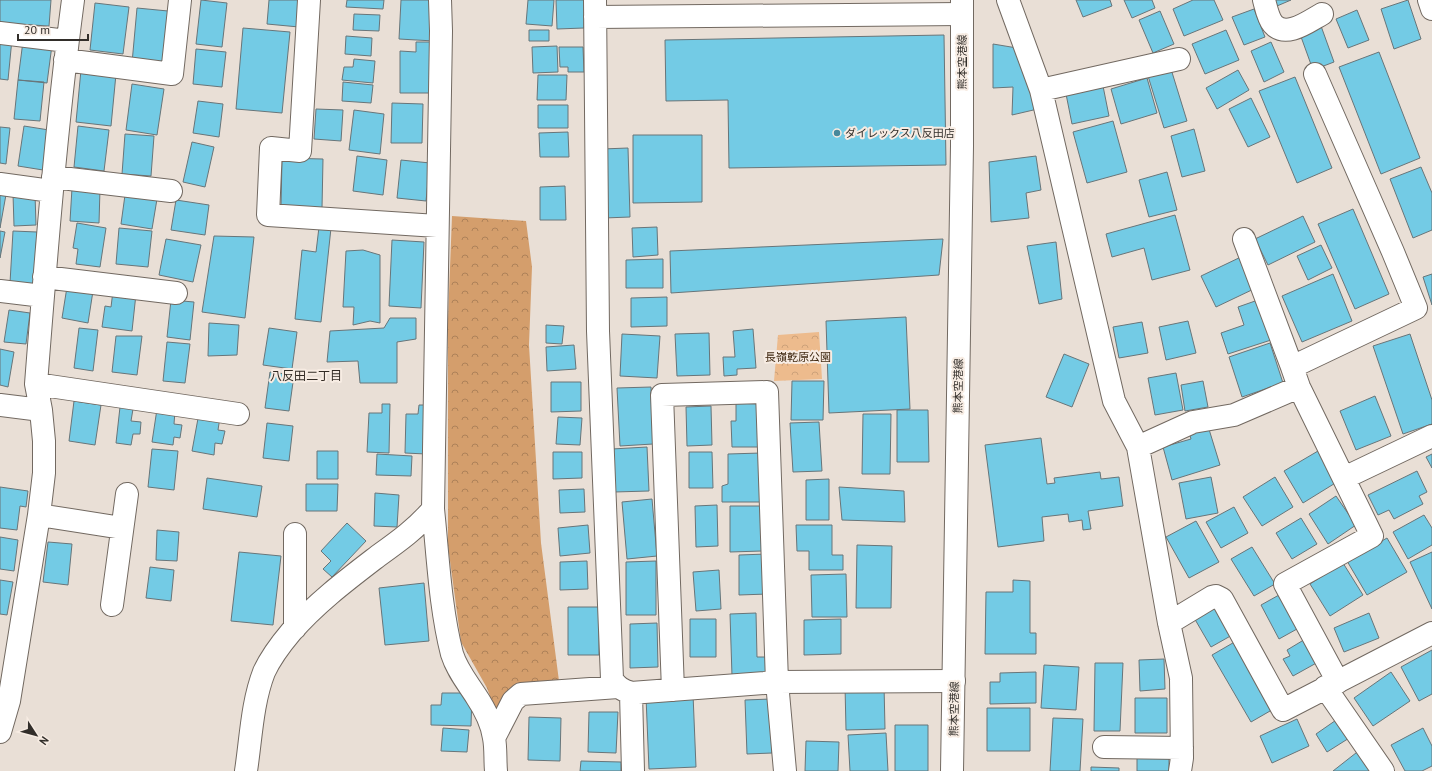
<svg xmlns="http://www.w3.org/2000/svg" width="1432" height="771" viewBox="0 0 1432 771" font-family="'PT Sans','Noto Sans JP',sans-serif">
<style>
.forest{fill:url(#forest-crowns)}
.park{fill:url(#park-crowns)}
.building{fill:#73cbe5;stroke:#687579}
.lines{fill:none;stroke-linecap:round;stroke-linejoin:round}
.minor-casing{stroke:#726961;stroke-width:24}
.secondary-casing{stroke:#726961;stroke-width:24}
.minor{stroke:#fff;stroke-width:22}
.secondary{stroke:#fff;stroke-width:22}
.poi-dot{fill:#47889b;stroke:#f7ece3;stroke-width:1.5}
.labels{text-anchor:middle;stroke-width:4;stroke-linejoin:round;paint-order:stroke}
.street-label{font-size:11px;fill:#322e2a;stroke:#f7ece3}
.poi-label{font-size:11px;fill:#322e2a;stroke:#f7ece3;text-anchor:start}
.park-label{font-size:11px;fill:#402912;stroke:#f7ece3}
.neighbourhood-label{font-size:12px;fill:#322b24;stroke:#f7ece3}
</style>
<defs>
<pattern id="forest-crowns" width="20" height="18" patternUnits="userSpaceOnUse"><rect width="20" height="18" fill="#d49e6c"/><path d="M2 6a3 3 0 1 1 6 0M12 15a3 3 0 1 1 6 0" fill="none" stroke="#ad8159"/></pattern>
<pattern id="park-crowns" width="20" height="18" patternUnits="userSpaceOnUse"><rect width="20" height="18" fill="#edbb8d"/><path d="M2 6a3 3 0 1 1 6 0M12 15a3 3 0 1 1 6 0" fill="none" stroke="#cca17a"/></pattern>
</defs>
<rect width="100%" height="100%" fill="#e9dfd6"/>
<path class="forest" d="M452 216 526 221 532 267 529 345 541 543 559 681 518 686 495 710 487 688 461 642 448 546V319Z"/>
<path class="park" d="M819 332 822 379 774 381 778 335Z"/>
<path class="building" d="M0 0H51L49 26 0 23Z
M201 0 227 3 222 47 196 44Z
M269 0H301L299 27 267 24Z
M347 0H384L383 9 346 7Z
M401 0H435L434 41 399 39Z
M528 0H554L552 26 526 24Z
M556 0H584V28L557 29Z
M1076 0H1110L1112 6 1083 17Z
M1124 0H1152L1155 8 1132 18Z
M1193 0H1214L1223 20 1184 36 1173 9Z
M1275 0H1291L1277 6Z
M1408 0 1421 39 1394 49 1381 9Z
M95 3 129 7 123 54 90 50Z
M137 8 168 11 164 65 132 63Z
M1254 9 1265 37 1244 45 1232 17Z
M1357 10 1369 40 1348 48 1336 19Z
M1160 11 1174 44 1153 53 1139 20Z
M354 14 380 15 379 31 353 30Z
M1321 26 1334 62 1313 70 1300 34Z
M243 28 290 32 282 113 236 109Z
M529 30H549V41H529Z
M1226 30 1239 60 1205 74 1192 44Z
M944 35 946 165 729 168 728 100 666 101 665 40Z
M346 36 372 38 371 56 345 54Z
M0 38 12 39 8 80 0 79Z
M23 41 52 45 47 83 18 80Z
M416 42H431V93H400V51L416 52Z
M1271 42 1284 72 1264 82 1251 51Z
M993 44 1023 49 1042 108 1012 115 1013 87 993 88Z
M557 46 558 72 533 73 532 47Z
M559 47H583L584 72H568V67H560Z
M196 49 226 52 222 87 193 84Z
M1379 52 1420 158 1381 174 1339 67Z
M354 59 375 61 373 83 342 80 344 67H353Z
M1171 69 1187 121 1164 128 1148 76Z
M81 70 116 74 111 126 76 122Z
M1238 70 1249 90 1217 109 1206 88Z
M538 75H567L566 100H537Z
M1295 77 1332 168 1297 183 1259 91Z
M1147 78 1157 113 1121 124 1111 89Z
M18 80 44 82 40 121 14 119Z
M1102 81 1109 116 1072 124 1065 89Z
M343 82 373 85 371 103 342 101Z
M132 84 164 89 157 135 126 130Z
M1251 98 1270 137 1248 147 1229 109Z
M198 101 223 104 219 137 193 133Z
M392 103 423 104 422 143H391Z
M538 105H568V128H538Z
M316 109 343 110 341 141 314 139Z
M354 110 384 114 380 154 349 150Z
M1113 121 1127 172 1087 183 1073 132Z
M24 126 49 130 43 170 18 166Z
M78 126 109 130 104 171 74 167Z
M0 127 10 128 6 164 0 163Z
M1194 129 1205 171 1182 177 1171 136Z
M568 132 569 157H540L539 133Z
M125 134 154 136 151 176 122 174Z
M633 135H702V202L633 203Z
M192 142 214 147 205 187 183 182Z
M628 148 630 217 604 218 602 149Z
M357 156 387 160 383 195 353 191Z
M1036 156 1041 190 1026 193 1029 218 991 222 989 162Z
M282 158 323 159 322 208 281 207Z
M401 160 430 163 426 201 397 198Z
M1421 167 1432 193V230L1413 238 1390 179Z
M1167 172 1177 210 1149 217 1139 180Z
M565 186 566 220H540V187Z
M0 187 7 189 0 228Z
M72 188 100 189 99 223 70 221Z
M13 194H35L36 225 14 226Z
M125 195 157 199 152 229 121 224Z
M176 200 209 205 205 235 171 230Z
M1353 209 1389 294 1355 309 1318 224Z
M1175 215 1190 270 1152 280 1144 248 1112 257 1106 234Z
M1303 216 1315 242 1268 265 1255 239Z
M77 223 106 228 100 267 76 264 78 249 73 248Z
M319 227 331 228 321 322 295 319 302 250 316 252Z
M657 227 658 255 633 257 632 228Z
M119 228 152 231 148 267 116 264Z
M0 231 5 232 0 258Z
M13 231 37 232 34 285 10 283Z
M214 236 254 237 245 318 202 312Z
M166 239 201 245 193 282 159 275Z
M943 239 939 275 671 293 670 251Z
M392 240 424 242 421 308 389 306Z
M1056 242 1062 299 1039 304 1027 246Z
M1321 245 1332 268 1308 280 1297 256Z
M363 250 380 255V323L370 321 353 325 354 307H343L346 251Z
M1243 256 1258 287 1216 307 1201 276Z
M663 259V288H626V260Z
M1333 274 1352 321 1302 342 1282 296Z
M1432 274V305L1423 277Z
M67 287 93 291 88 323 62 318Z
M113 291 136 294 132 331 102 327 105 306 111 307Z
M667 297V326L631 327V298Z
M171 300 194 302 190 340 167 337Z
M1258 300 1271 340 1228 354 1221 333 1244 325 1238 307Z
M9 310 30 313 26 344 4 342Z
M906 317 910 409 829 413 826 321Z
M390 318H416V339L397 342V383H360L358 361 327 362 330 331 384 328Z
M1188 321 1196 353 1166 360 1159 327Z
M1142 322 1148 353 1119 358 1113 327Z
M209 323 239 325 237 355 208 356Z
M546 325 564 326 562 344 546 343Z
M79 328 98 330 93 371 74 368Z
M269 328 297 332 292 369 263 365Z
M753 329 756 368 737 369V375L724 376 723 357H735L733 331Z
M709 333 710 375 677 376 675 334Z
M622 334 660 336 657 378 620 376Z
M1410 334 1432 400V424L1403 434 1373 346Z
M116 336H142L137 375 112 372Z
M167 342 190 344 185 383 163 381Z
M1270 343 1283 383 1242 397 1229 357Z
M574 345 576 369 547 371 546 347Z
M0 349 14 352 8 387 0 385Z
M1064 354 1089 364 1072 407 1046 397Z
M270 372 294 375 289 411 265 408Z
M1176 373 1183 410 1155 415 1148 378Z
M792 381H824L823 420H791Z
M1203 381 1208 407 1185 411 1181 385Z
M551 382H581V411L551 412Z
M651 387 653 444 620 446 617 388Z
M1375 396 1391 436 1356 450 1340 411Z
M736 400H761V447H732L731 421H736Z
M74 401 101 405 95 445 69 441Z
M382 404H390L389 453 367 452 369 413H382Z
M419 405H428L426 454 405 453 406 414H418Z
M711 406 712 445 687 446 686 407Z
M120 407 133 409 131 421 141 422 140 434H133L131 445 116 443Z
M157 409 175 411 174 424 182 425 180 438 174 437 173 445 152 442Z
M897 410H928L929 462H897Z
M199 413 220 417 218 430 225 431 222 444 215 443 214 455 192 451Z
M863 414H891L890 474H862Z
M558 417 582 418 580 445 556 444Z
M819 422 822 471 793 472 790 423Z
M267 423 293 426 289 461 263 458Z
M1208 426 1220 465 1172 480 1163 447 1191 439 1189 432Z
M1041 438 1047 484 1055 483 1054 478 1100 472 1101 479 1119 477 1123 506 1088 511 1091 529 1083 530 1082 520 1069 522 1068 514 1042 517 1044 541 998 547 985 445Z
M647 447 649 491 614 492 612 449Z
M152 449 178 451 174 490 148 487Z
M317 451H338V479H317Z
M1318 451 1337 482 1303 503 1284 471Z
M553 452H582V478L553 479Z
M689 452H712L713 488H689Z
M761 453V502H722V486L728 484V454Z
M377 454 412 456 411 476 376 475Z
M1432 454V468L1426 457Z
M1417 471 1427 492 1419 496 1423 504 1394 519 1389 510 1378 515 1368 495Z
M1211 477 1218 513 1186 519 1179 483Z
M1275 477 1293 507 1262 526 1243 497Z
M207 478 262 486 257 517 203 509Z
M829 479V520H806V480Z
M306 484H338L337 511H306Z
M0 487 28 491 26 507 20 506 17 530 0 528Z
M839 487 904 491 905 522 842 520Z
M584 489 585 512 560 513 559 490Z
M375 493 399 495 397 527 374 526Z
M1336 496 1356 525 1328 544 1309 514Z
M652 499 657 556 627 559 622 502Z
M717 505 718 546 696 547 695 506Z
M730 506H762V551L730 552Z
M1234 507 1248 533 1221 548 1206 522Z
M1424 515 1432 528V545L1408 559 1393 532Z
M1301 518 1317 544 1292 559 1276 533Z
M1196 521 1219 562 1189 578 1166 537Z
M347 523 366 541 332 577 323 569 331 561 321 551Z
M588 525 590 553 560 556 558 528Z
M796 525H832V555H843V570H809V551H797Z
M157 530 179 532 177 561 156 560Z
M0 537 18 540 14 571 0 569Z
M1387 538 1407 572 1367 595 1347 561Z
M48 542 72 544 68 585 43 582Z
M857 545 892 546 891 608H856Z
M1252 547 1275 584 1254 596 1231 559Z
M239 552 281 556 273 625 231 621Z
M1432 552V609L1410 562Z
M767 554 768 594 739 595V555Z
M587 561 588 589 560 590V562Z
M656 561V615H626V562Z
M1343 563 1363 595 1330 616 1310 584Z
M150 567 174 570 171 601 146 598Z
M719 570 721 609 696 611 693 572Z
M846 574 847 617H812L811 575Z
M0 580 13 582 7 615 0 614Z
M1013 580 1030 581V633H1036V654H985L986 592H1013Z
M424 583 429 641 385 645 379 588Z
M1279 595 1297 629 1279 639 1261 605Z
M1216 602 1234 634 1211 647 1193 616Z
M568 607H599V655H568Z
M756 613 757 657H769V675L732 676 730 614Z
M1369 613 1379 638 1344 652 1334 628Z
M690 619H716V657H690Z
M841 619V654L804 655V620Z
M657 623 658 667 630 668V624Z
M1307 638 1320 661 1293 676 1283 659 1290 656 1287 650Z
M1238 640 1277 707 1251 722 1212 655Z
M1432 650V694L1419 701 1401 667Z
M1164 659 1165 689 1140 691 1139 660Z
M1095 663H1123L1120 731H1094Z
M1044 665 1079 667 1076 710 1041 708Z
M1036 672V703L990 704V682H1000V673Z
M1391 672 1410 701 1373 726 1354 698Z
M884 685 885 729 846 730 845 686Z
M442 693H472L471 726 431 725V705H441Z
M693 694 696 767 649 769 646 697Z
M1135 698H1167V733H1135Z
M771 699 772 753 747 754 745 700Z
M987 708H1030V751H987Z
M589 712H618L616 753 588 752Z
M1342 716 1354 735 1327 752 1316 734Z
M529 717 561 718 560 761 528 760Z
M1053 718 1083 719 1080 771H1050Z
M1297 719 1309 746 1272 763 1260 736Z
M895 725H928V771H895Z
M443 728 469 730 467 752 441 751Z
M1423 728 1432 746V766L1422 771H1405L1391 745Z
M886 733 888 771H850L848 735Z
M806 741 839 742 838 771H805Z
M1361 749 1378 771H1333Z
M1137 753H1169V771H1137Z
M581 761 621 762V771H580Z
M1091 767 1119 768V771H1091Z"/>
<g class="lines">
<defs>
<path id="minor" d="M309 0 300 151 271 148 268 215 437 226
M595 0 598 331 612 679C617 687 622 690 631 693L777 682 954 681
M1008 0 1041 90 1114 401 1138 447 1169 623 1181 678 1182 758 1180 771
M1264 0C1266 7 1268 18 1273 24 1286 39 1309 21 1322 14
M1429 0 1432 9
M595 17 962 14
M0 33 67 41
M65 60 172 74 180 0
M1315 74 1393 252 1416 308 1292 367 1299 387 1372 536 1285 584 1338 682
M1041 90 1179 59
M53 177 171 191
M0 184 51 191
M1244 239 1292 367
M44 277 176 293
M0 291 43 296
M36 384 238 414
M0 405 41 410
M1138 447 1193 422 1234 415 1299 387
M1344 478 1432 436
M433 509C438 556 440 607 452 654 457 670 467 682 476 696 484 708 492 723 494 738 496 748 495 760 496 771
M39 515 122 528
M295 534V628
M112 605 127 494
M1169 623 1212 597 1216 596 1222 599 1283 710 1432 633
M1325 687 1383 771
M673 690 662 395 767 392 777 682 785 771
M631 693 633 771
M0 732 9 701 39 515 44 473V441L41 410 36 384C46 256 56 128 73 0
M494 738 513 701 521 694 618 687
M1104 747 1182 748
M246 771C251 738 252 703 264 672 271 657 280 645 291 632 316 603 348 579 378 556 399 541 417 528 433 509L441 31 440 0"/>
<path id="secondary" d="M952 771 962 146V0"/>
</defs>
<use href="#minor" class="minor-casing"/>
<use href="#secondary" class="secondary-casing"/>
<use href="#minor" class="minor"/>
<use href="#secondary" class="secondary"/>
</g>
<circle class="poi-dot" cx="837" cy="133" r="4"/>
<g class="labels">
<g class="street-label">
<text transform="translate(962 62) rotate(-90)" y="4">熊本空港線</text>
<text transform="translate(958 386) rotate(-89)" y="4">熊本空港線</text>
<text transform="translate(954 709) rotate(-89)" y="4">熊本空港線</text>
</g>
<g class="poi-label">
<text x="845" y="137">ダイレックス八反田店</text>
</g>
<g class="park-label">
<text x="798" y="361">長嶺乾原公園</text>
</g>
<g class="neighbourhood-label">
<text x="306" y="380">八反田二丁目</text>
</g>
</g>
<g transform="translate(36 735) rotate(126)" stroke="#f7ece3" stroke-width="3" paint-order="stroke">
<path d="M0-3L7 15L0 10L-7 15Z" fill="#322e2a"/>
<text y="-6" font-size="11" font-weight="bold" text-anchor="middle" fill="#322e2a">N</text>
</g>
<path d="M18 34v6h70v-6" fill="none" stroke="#322e2a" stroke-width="2"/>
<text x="24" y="34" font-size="12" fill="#322e2a" stroke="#f7ece3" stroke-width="3" paint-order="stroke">20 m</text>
</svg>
